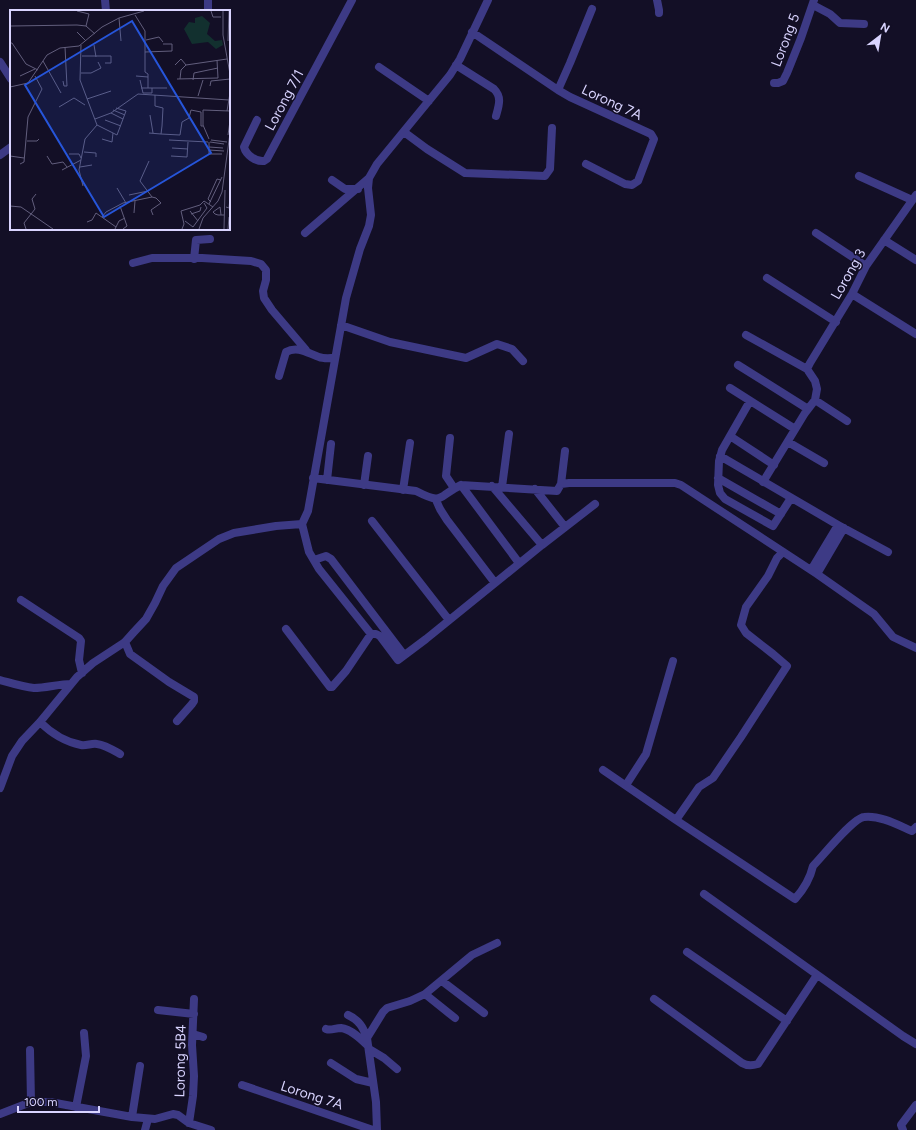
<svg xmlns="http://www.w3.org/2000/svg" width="916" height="1130" viewBox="0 0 916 1130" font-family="Figtree,sans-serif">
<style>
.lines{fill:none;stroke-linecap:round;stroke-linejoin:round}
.minor{stroke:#3d3a85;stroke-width:8}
.labels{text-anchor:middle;stroke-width:3;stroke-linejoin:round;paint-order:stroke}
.street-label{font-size:14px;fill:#d9d4ff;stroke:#130f26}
.inset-road{fill:none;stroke:#625e7d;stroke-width:1}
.view{fill:#2655da;fill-opacity:0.15;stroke:#2655da;stroke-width:2}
.inset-edge{fill:none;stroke:#d9d4ff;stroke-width:2}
</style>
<rect width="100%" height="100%" fill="#130f26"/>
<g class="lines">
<path class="minor" d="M105 0 106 11
M488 0 460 59 450 75 377 164 369 178 368 188 371 215 369 226 360 249 346 298 308 511 302 524 309 552 319 569 371 634H376L380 636 398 660 426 639 542 545 492 486
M657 0 659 10V13
M813 5 830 14 840 23 864 24
M208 11V0
M472 32 558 90 570 97 651 134 654 139 638 181 632 185 625 184 586 164
M0 62 11 79
M456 65 494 89C502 97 499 105 496 116
M379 67 429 101
M774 83H778L783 81 787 73 801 38 814 0
M558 90 570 63 592 9
M257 120 244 147C246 155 256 162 264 161L267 159 352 0
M404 132 427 149 465 173 545 176 550 169 552 128
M0 155 11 147
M859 176 912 200
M332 180 345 189H358
M305 233 369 178
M816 233 866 266
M884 240 916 260
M194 259 196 240 210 239
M133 263 152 258H202L251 261 261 264 266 270V280L263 291 264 298 272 310 306 350
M767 278 836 322
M852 294 916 334
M341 325 390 342 466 358 497 344 512 349 523 361
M746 335 807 369 815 381 817 389 815 400 805 413 763 482
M738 365 808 409
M807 369 810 363 852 294 866 266 916 195
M279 376 286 352C298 345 309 354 319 357 324 359 330 358 335 358
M730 388 795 429
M815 400 847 421
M750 401 722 450 719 461 718 485 720 493 725 499 773 526 791 498
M730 436 774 465
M450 438 446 476 454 488
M788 442 824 463
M720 456 838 525 888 552
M313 478 416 491C445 506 437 496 461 485L557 491 561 484 569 483H675L681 485 817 574 874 614 893 637 916 648
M718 478 781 514
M327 480 331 444
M561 484 565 451
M364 485 368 456
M461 485 519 563
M502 487 509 434
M535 489 565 527
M403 490 410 443
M436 500 440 509 447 520 495 583
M372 521 449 620
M542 545 595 504
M314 560 326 556 331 559 404 655
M811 570 838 525
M817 574 844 528
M21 600 79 638 81 641 79 660 82 673
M286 629 330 687H332L346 671 371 634
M125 642 130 654 169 682 194 697V701L192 704 177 721
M0 680C11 683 22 687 34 688 46 688 59 684 71 684
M40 722C51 733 66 742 81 745 86 746 92 743 97 744 105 745 113 750 120 754
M603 770 676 820 699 787 713 778 741 737 787 666 773 654 746 633 741 625 746 607 768 576 777 558 783 552
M626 785 646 754 673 661
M0 788 12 756 22 741 40 722 77 677 93 663 125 642 133 633 146 619 155 603 163 586 176 568 219 539 234 533 276 526 302 524
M676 820 795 899C804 889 810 879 813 866 822 857 853 818 864 817 880 815 898 825 912 831L916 827
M704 894 903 1036 916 1044
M687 952 787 1021
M442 981 484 1013
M425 994 455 1018
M654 999 742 1063C747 1066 751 1066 758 1064L817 975
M158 1010 194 1014
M348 1015C359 1020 363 1027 367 1038
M326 1029C331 1031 335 1028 341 1028 351 1029 361 1039 368 1046
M193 1034 203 1037
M369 1049 384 1058 397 1069
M30 1050 31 1102
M331 1063 356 1079 373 1083
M242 1085 373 1130
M76 1107 86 1056 84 1033
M0 1114 31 1102H50L132 1117 155 1119 173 1114 178 1115 189 1123 211 1130
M132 1117 140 1066
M189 1123 193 1096 194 1076 192 1045 194 999
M145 1130 148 1119
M377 1130 376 1102 367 1038 383 1012 387 1008 410 1001 425 994 472 955 497 943
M903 1130 901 1125 916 1105"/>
</g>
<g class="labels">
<g class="street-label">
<text transform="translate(785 40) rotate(-69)" y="5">Lorong 5</text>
<text transform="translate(284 100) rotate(-62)" y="5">Lorong 7/1</text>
<text transform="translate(612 102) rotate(25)" y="5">Lorong 7A</text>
<text transform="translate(848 274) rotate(-60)" y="5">Lorong 3</text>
<text transform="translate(180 1061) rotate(-89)" y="5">Lorong 5B4</text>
<text transform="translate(312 1095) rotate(18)" y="5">Lorong 7A</text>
</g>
</g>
<g transform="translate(10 10)">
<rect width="220" height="220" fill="#130f26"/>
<path d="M192 6 200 13 197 24 205 31 212 30 213 35 206 39 198 32 182 34 174 19 179 12 185 13V8Z" fill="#12302f"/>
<path class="inset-road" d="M67 1 79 4 76 16M201 1 203 7H211M213 1V25L220 64M125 5 135 21V62M109 8 111 31M1 16 67 15 76 16 85 24M67 22 76 31M136 30 149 27 153 32M218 31 219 1M0 33H2L16 54 28 60M71 35 70 70 87 115 107 125 116 101 106 98M84 35 86 47M135 42 162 41V34H153M72 46H101V53H95M33 51 51 83M165 55 171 49 176 55M135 62 138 64V78M71 63H81L91 58 88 52M10 66 25 59M126 66 138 67M167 69 208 68 207 50M170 69 171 60 176 55 217 49M130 70 133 83H142V78M183 70 184 63 208 58M53 71 54 76H57L55 37M200 76 201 71 220 69M0 77 18 73 37 45 50 38 69 36 92 17 109 8 134 1M131 78H157M188 86 193 70M77 89 101 81M49 97 64 88 75 95M103 100 115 105M217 101 220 83M101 103 113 109M140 105 143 123M85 109 101 103 128 84 219 90M95 110 111 116M139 123 151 124 152 116 153 98 145 96V85M151 124 170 125 172 112 179 108 181 100 191 102V116H193M218 125 220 111M92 129 102 132 103 123M199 129 193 115V100L220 101M159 130 198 132M201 130 217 132M17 131H27L29 129M199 132V144H212M200 132 214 134M199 137 213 138M162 138 178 139M199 140 214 141M74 142 86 143V147M59 144H69L71 148M0 146 14 148M37 146 42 154 53 152 57 157M161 146 177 147 178 132M139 151 130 171 142 187M10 154 14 152 18 107 32 79 25 66M70 157 82 155M52 160 71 150M73 176 69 160 75 129 87 115M107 178 116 193M119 185 138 181M201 192 198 189 207 169 211 170M199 194 212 167M0 196 11 197 43 219M110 196 117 216 113 219M216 197 219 198 220 188M180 201 188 211M124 203 125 191M181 204 190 201 191 197M211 205 210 197 203 202 205 204 208 205H214M92 207 96 202 113 193 142 187 146 188 151 193 141 200 143 205M175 211 183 217 197 198 194 193M77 212 82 210 86 203 106 217M16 219 14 213 25 199 22 189 26 184M105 219 109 211 115 208M172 219 174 214 171 201 190 195 194 191 203 197M189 219 193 208 208 191 212 182 220 123M214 219 215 180M218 219 219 207"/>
<path class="view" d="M122 11 201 143 94 207 15 75Z"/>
<rect width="220" height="220" class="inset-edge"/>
</g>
<g transform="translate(880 36) rotate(31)" stroke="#130f26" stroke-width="3" paint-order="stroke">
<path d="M0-3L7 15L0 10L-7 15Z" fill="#d9d4ff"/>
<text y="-6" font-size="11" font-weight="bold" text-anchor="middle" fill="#d9d4ff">N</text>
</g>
<path d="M18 1106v6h81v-6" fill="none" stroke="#d9d4ff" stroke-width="2"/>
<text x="24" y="1106" font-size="12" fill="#d9d4ff" stroke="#130f26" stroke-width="3" paint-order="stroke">100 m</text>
</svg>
